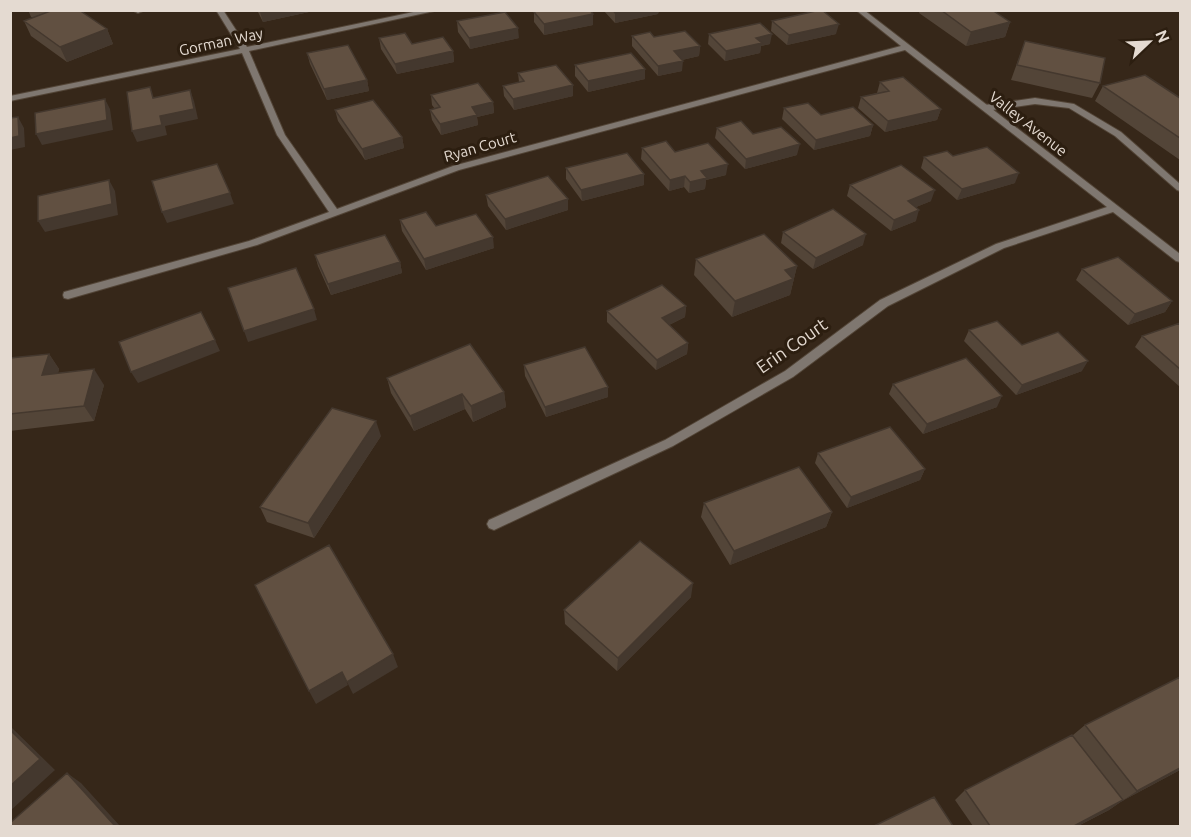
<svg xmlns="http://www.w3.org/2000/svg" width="1191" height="837" viewBox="0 0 1191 837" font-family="Ubuntu,sans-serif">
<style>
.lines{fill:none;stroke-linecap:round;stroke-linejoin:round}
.lane-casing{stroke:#524436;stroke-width:2}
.street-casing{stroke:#524436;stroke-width:2}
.lane{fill:#7f7770;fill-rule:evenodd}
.street{fill:#7f7770;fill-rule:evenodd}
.wall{fill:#534538}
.shaded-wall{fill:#44382e}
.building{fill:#615041;stroke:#44382e;stroke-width:1.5}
.labels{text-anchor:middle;stroke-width:6;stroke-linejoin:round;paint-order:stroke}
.far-street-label{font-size:15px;fill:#e4dad1;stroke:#2c1e10}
.street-label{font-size:18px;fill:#e4dad1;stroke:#2c1e10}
</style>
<rect width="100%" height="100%" fill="#362719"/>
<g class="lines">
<defs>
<path id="lane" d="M1035 98 1074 104 1121 132 1180 184V191L1177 190 1115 136 1069 108 1035 104 985 111 981 108 985 105Z"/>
<path id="street" d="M145 10 138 13 134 11 135 10Z
M216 10H223L247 47 423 10H439L249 51 285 135 337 209 453 166 901 46 856 10H864L1180 254V262L1176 261 1113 212 1004 248 888 306 793 377 673 446 494 530 489 528 487 524 489 520 665 440 785 371 880 300 996 244 1107 207 905 50 459 170 257 245 68 299 64 298 63 295 64 292 249 241 329 212 277 135 242 53 10 101V96L240 49Z"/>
</defs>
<use href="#lane" class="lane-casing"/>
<use href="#street" class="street-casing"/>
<use href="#lane" class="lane"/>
<use href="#street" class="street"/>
</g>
<path class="wall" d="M28 10H82L81 12 107 29 113 44 67 62 31 36 24 21 36 17H31Z
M257 10H309V12L263 22Z
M659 10 658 14 615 23 604 11Z
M920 10H992L1010 22 1005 37 966 46 919 13Z
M534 12 593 14V25L544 35 534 22Z
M457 21 519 38 470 49 458 32Z
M772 21 836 34 787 45 771 31Z
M709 34 770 44 761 46 760 53 725 61 708 44Z
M632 36 654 37 700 46 699 56 682 60V71L658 76 632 46Z
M379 38 453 51 454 62 397 74 381 49Z
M1025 41 1100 83 1092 98 1011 80Z
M307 53 367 80 369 91 327 100 310 64Z
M575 65 645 69V79L588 92 575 76Z
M518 73 573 96 514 110 504 96 503 86 519 82Z
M880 82 941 109 937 120 885 132 858 108 861 97 877 93Z
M1103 86 1180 98V160L1095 101Z
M431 95 493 102 494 113 477 117 478 125 441 135 432 120 430 110 435 109 432 105Z
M784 108 821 115 873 125 870 136 814 150 782 119Z
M335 110 402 137 404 148 365 160 338 121Z
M717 128 753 134 797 155 745 169 715 138Z
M642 148 675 152 726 175 706 180 705 189 689 193 684 187 669 191 641 159Z
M953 156 1015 183 957 200 921 168 924 157Z
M566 168 644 185 582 201 566 179Z
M850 185 931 201 916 207V221L891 231 847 196Z
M486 195 568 210 506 230 488 206Z
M400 220 436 226 494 248 426 270 402 231Z
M783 232 863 245 813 269 781 243Z
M315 255 400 262 402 273 331 295 318 266Z
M696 259 797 266 790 295 732 317 694 275Z
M1082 269 1172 301 1165 312 1128 325 1076 280Z
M686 306 685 317 669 325 688 343 687 354 656 370 607 322V311Z
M1180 323V387L1135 347 1142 336Z
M969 330 1022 345 1082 371 1016 395 964 341Z
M49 354 59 369 58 373 104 385 94 421 10 431V358Z
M524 365 608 387V397L546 417 525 376Z
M387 378 504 392 506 407 473 422 465 409 414 431 391 393Z
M893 384 997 407 923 434 889 394Z
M381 436 314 538 267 522 260 507Z
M818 453 925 469 920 480 847 508 815 463Z
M704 503 832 512 826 527 730 565 701 517Z
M691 597 617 671 565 624 564 610Z
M1180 677V770L1122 801 1109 810 1078 826H973L955 800 965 790 1073 735 1085 725Z"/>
<path class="shaded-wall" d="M267 10H309V12L263 22 260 12Z
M626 10H659L658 14 615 23V13Z
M593 14V25L544 35V24Z
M1010 22 1005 37 966 46 971 32Z
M839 24 836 34 787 45 789 35Z
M518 28 519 38 470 49 469 38Z
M107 29 113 44 67 62 60 47Z
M772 34 770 44 761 46 760 53 725 61 726 51 756 38Z
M700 46 699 56 673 62 674 51Z
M453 51 454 62 397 74 395 64Z
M683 61 682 71 658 76V66Z
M645 69V79L588 92V81Z
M367 80 369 91 327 100 324 89Z
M573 85V96L514 110 513 99Z
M190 90 194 101 198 119 165 126 167 135 137 142 132 131 160 116Z
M105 99 110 109 113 130 42 145 36 134Z
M493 102 494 113 477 117 478 125 441 135 440 124 472 107Z
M941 109 937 120 885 132 888 121Z
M18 117 24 128 25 147 10 150V138Z
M873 125 870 136 814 150 816 140Z
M402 137 404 148 365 160 362 149Z
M800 144 797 155 745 169 746 159Z
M728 164 726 175 706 180 705 189 689 193 690 182 701 171Z
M1019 173 1015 183 957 200 962 189Z
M644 174V185L582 201 581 190Z
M685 176 684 187 669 191 670 180Z
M109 180 115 191 118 215 45 232 38 221Z
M935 190 931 201 904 212 908 201Z
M230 193 234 204 167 223 162 212Z
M568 199V210L506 230 505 219Z
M919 210 916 221 891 231 894 220Z
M866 234 863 245 813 269 816 258Z
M493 237 494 248 426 270 424 259Z
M400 262 402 273 331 295 328 284Z
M797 266 790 295 732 317 735 301 785 270Z
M1172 301 1165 312 1128 325 1135 314Z
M686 306 685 317 661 329 662 318Z
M314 309 317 320 248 342 244 331Z
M215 340 220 351 138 383 131 372Z
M688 343 687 354 656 370 657 360Z
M49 354 59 369 53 391 42 375Z
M1088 361 1082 371 1016 395 1022 385Z
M94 369 104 385 94 421 84 406Z
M608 387V397L546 417 545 407Z
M504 392 506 407 473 422 471 406Z
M462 394 465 409 414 431 410 416Z
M1002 396 997 407 923 434 927 424Z
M376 421 381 436 314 538 308 523Z
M925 469 920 480 847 508 851 497Z
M832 512 826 527 730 565 734 551Z
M693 583 691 597 617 671 618 658Z
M393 654 398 667 353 694 347 682Z
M342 672 348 685 316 704 309 691Z
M10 726 55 770 10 811Z
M1180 768V770L1122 801 1137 791Z
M67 773 81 783 120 826H115Z
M1123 800 1109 810 1078 826H1074Z"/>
<path class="building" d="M53 10H79L107 29 60 47 24 21Z
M539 10H590L593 14 544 24 534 12Z
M613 10H626L615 13Z
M820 10H822L839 24 789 35 772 21Z
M941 10H992L1010 22 971 32Z
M505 12 518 28 469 38 457 21Z
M760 23 772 34 756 38 762 43 726 51 709 34Z
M685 31 700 46 674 51 683 61 658 66 632 36 650 32 654 37Z
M405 33 412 44 443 37 453 51 395 64 379 38Z
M1025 41 1105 58 1100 83 1017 65Z
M348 45 367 80 324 89 307 53Z
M631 53 645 69 588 81 575 65Z
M556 65 573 85 513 99 503 86 524 81 518 73Z
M1145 75 1180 98V138L1103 86Z
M903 77 941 109 888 121 861 97 889 91 880 82Z
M478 83 493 102 472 107 477 115 440 124 430 110 440 107 431 95Z
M150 87 153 98 190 90 194 109 160 116 162 125 132 131 127 92Z
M105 99 107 120 36 134 35 113Z
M373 100 402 137 362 149 335 110Z
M808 103 821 115 853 107 873 125 816 140 784 108Z
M18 117 19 136 10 138V118Z
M741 121 753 134 781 127 800 144 746 159 717 128Z
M666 141 675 152 708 143 728 164 701 171 707 178 690 182 685 176 670 180 642 148Z
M987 147 1019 173 962 189 924 157 947 151 953 156Z
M627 153 644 174 581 190 566 168Z
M217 164 230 193 162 212 152 181Z
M901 165 935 190 908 201 919 210 894 220 850 185Z
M548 176 568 199 505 219 486 195Z
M109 180 112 204 38 221V196Z
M833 209 866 234 816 258 783 232Z
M426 212 436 226 476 214 493 237 424 259 400 220Z
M764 234 797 266 785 270 793 279 735 301 696 259Z
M385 235 400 262 328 284 315 255Z
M1118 257 1172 301 1135 314 1082 269Z
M296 268 314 309 244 331 228 288Z
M662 285 686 306 662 318 688 343 657 360 607 311Z
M201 312 215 340 131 372 119 342Z
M997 321 1022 345 1058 332 1088 361 1022 385 969 330Z
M1180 323V369L1142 336Z
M470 344 504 392 471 406 462 394 410 416 387 378Z
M585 347 608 387 545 407 524 365Z
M49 354 42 375 94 369 84 406 10 414V358Z
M966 358 1002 396 927 424 893 384Z
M332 408 376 421 308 523 260 507Z
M890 427 925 469 851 497 818 453Z
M799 467 832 512 734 551 704 503Z
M640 541 693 583 618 658 564 610Z
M329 545 393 654 347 682 342 672 309 691 255 585Z
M1180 677V768L1137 791 1085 725Z
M10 730 40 759 10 786Z
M1072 735 1123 800 1074 826H990L965 790Z
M67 773 115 826H10V823Z
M934 797 953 826H874Z"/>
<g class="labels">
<g class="far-street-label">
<text transform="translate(221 42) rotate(-12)" y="5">Gorman Way</text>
<text transform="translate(1028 124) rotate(38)" y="5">Valley Avenue</text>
<text transform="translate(480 147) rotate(-16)" y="5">Ryan Court</text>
</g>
<g class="street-label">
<text transform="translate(792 346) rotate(-35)" y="6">Erin Court</text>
</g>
</g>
<rect width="1191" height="837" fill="none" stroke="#e4dad1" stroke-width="24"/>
<g transform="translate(1149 42) rotate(67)" stroke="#2c1e10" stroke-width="4.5" paint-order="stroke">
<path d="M0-4.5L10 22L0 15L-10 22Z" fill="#e4dad1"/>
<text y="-9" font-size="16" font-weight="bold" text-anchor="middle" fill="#e4dad1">N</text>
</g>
</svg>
